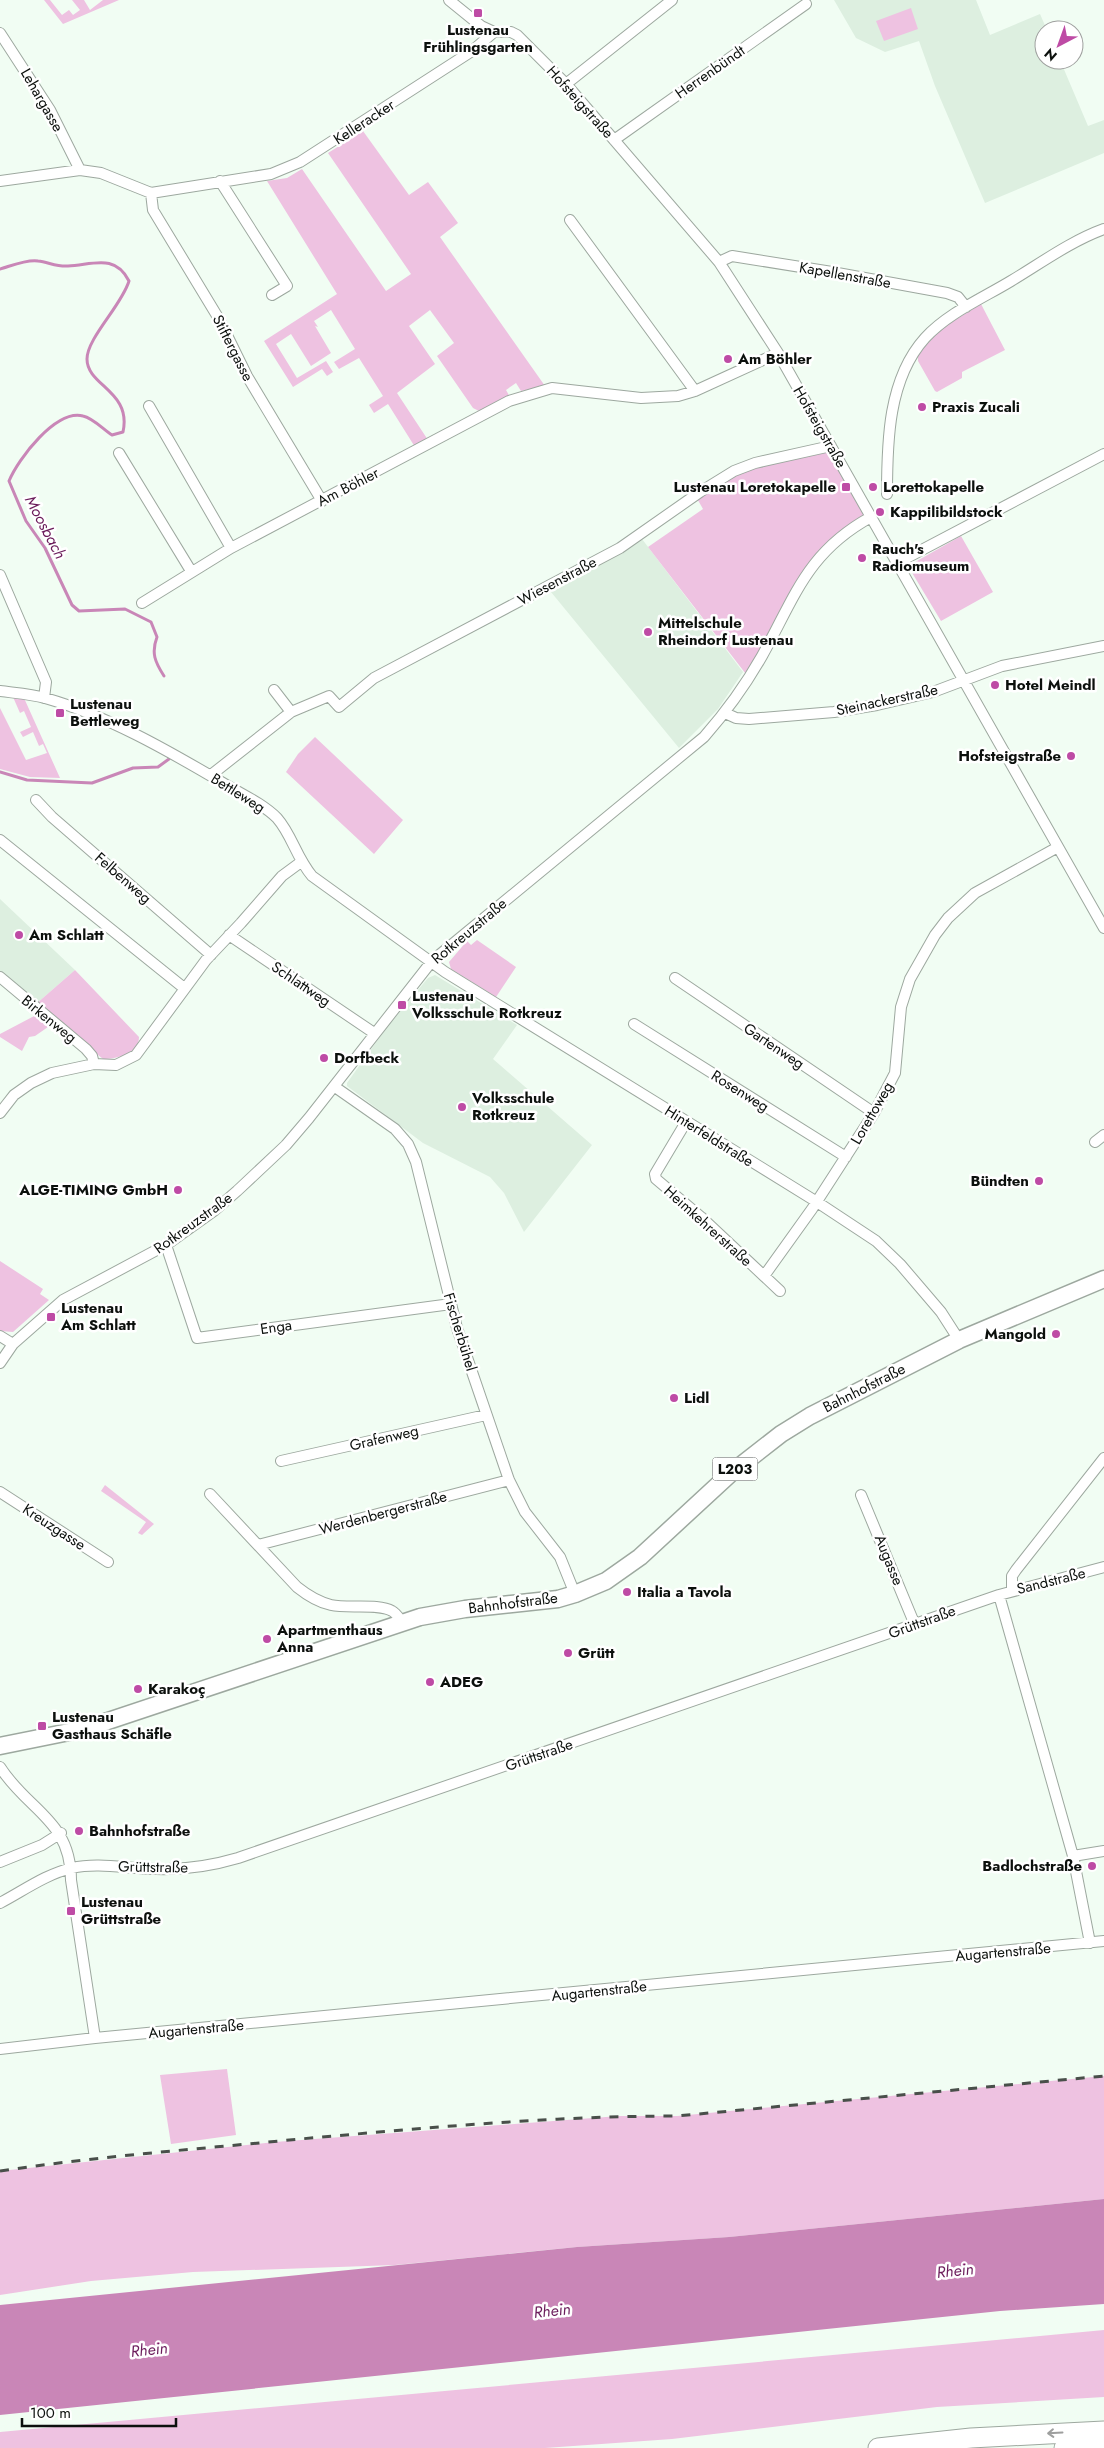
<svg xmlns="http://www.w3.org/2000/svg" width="1104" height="2448" viewBox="0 0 1104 2448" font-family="Jost,sans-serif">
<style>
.built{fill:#ddefe0}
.green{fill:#eec2e1}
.water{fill:#c986b7}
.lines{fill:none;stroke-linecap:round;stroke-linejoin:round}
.stream{stroke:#c986b7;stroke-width:3}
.street-casing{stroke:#9da89f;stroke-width:12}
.primary-casing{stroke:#9da89f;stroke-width:19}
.highway-casing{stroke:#9da89f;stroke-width:21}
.street{stroke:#fff;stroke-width:10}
.primary{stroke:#fff;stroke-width:16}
.highway{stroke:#fff;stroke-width:19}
.rail{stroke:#494f4a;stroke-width:3;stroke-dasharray:9 9;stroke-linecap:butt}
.oneway{stroke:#9e9f9e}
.poi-dot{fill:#be4ba5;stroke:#fff;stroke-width:2}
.labels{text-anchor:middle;stroke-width:5;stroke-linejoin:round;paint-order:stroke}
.shield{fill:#fff;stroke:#555856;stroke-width:1}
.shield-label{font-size:14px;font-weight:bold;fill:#0c100d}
.poi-label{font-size:15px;font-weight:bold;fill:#0c100d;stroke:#fff;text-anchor:start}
.street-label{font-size:15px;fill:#0c100d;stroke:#fff}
.water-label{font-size:16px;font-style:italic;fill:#6b1c5b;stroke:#fff}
</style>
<rect width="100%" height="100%" fill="#f1fdf3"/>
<path class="built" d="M834 0H976L990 35 1040 14 1047 30H1044V60H1060L1088 126 1104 120V153L985 203 935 86 919 41 885 52 856 38Z
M642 539 743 672 718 709 679 748 551 592Z
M0 899 75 970 36 1004 0 972Z
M435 975 517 1025 493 1059 592 1145 524 1232 504 1193 490 1177 423 1143 347 1086V1083L387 1027 428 978Z"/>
<path class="green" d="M44 0H50L62 15 69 10 73 15 80 10 72 0H84L90 10 103 0H119L63 24Z
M911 8 918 29 884 41 876 21Z
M363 131 409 195 428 182 458 223 440 237 545 386 521 391 516 383 506 390 510 397 479 411 473 408 437 356 454 343 430 310 409 326 435 364 397 393 428 440 415 447 388 404 374 413 369 405 383 396 359 358 339 369 334 362 355 349 331 310 314 321 318 327 315 326 331 353 311 366 291 334 276 344 297 378 326 361 333 372 327 376 322 369 293 387 264 341 337 294 267 181 287 178 302 169 386 291 411 274 328 153Z
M981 304 1005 350 962 372V378L937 392 935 391 918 361V354L942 328Z
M831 446 871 517 828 547 749 678 648 547 703 509 695 495 738 469Z
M961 536 993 592 941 621 908 566Z
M13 697 24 698 60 778 30 777 0 769V708L26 760 47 753 43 744 39 746 33 732 23 737 20 732 31 727 24 711 20 713Z
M315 737 403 820 374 854 286 772 298 754Z
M477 940 516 967 496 997 451 969 449 962 467 941 471 945Z
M75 970 139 1037C139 1054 116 1059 103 1059L36 1004Z
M38 1014 54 1028 48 1027 35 1036 29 1037 22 1051 0 1037V1034Z
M0 1261 43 1289 40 1294 49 1300 13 1332 0 1331Z
M105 1485 154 1524 142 1535 138 1533 146 1522 101 1491Z
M227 2069 236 2135 171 2144 160 2075Z
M1104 2076V2199L729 2237 577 2247 395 2265 193 2272 91 2281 0 2295V2171L275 2142 619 2116H677Z
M1104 2330V2397L937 2407 672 2439 545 2448H0V2432Z"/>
<path class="water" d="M1104 2199V2304L1000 2311 0 2415V2305L577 2247 729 2237Z"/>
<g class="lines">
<path class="stream" d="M0 269C11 266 27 259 38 261 48 262 57 267 68 266 92 265 115 253 129 281 122 305 87 338 87 359 87 386 132 391 123 432L112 435C104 430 93 418 83 416 56 409 18 459 9 481L26 521 45 548 72 605 79 611 125 609 151 622 157 637C151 653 155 662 164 676
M0 772 27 780 92 783 133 768 158 767 169 759"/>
<defs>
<path id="street" d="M449 0 481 26 494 32H511L517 35 566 84 719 262 778 353 1104 928
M0 33 50 110 80 170
M566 84 672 0
M614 140 806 4
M0 181 80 170 101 173 151 193 271 174 300 162 472 51 494 32
M220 181 287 286 272 295
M151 193 153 210 219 319 247 376 322 501
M570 220 695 391
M719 262 732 256 832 272 947 293 958 297 966 307
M149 406 231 548
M119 453 191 571
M887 494C887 442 888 379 925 338 948 313 983 298 1011 281 1041 263 1071 241 1104 229
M897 563 1104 454
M0 575 46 682 44 698
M142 603 231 548 509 401 552 388 641 398 678 396 695 391 778 353
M0 691C15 693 31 694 45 698 108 716 167 750 223 783 241 794 262 803 277 818 292 835 296 857 312 876L445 972 817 1202 876 1241 900 1264 941 1312 959 1340
M291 712 329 696 339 707 374 678 620 548 700 492 734 471 755 463 831 446
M725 713 736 718 749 719 834 712 877 705 933 692 1002 666 1104 646
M211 775 291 712 274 690
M36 800 52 817 211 955
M0 840 184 988
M229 935 374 1033
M0 977 86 1049 92 1056 94 1064
M675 978 874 1113
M634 1024 846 1157
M335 1087 395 1129 408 1144 416 1162 457 1328 509 1480 525 1512 560 1557 575 1594
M0 1113 14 1095 31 1083 52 1073 94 1064 116 1065 136 1055 206 960 241 923 282 876 301 862
M686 1122 655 1174 656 1179 701 1217 764 1276 812 1209 874 1113 895 1073 901 1007 910 979 935 935 948 918 975 893 1058 847
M1095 1142 1104 1135
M166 1245 197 1338 451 1304
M764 1276 780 1291
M0 1336 13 1344
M0 1363 13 1344 63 1300 166 1245 215 1210 237 1191 286 1145 309 1118 432 961 704 737C726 712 745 686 762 656 795 597 807 552 871 517
M281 1461 486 1415
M0 1492 108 1562
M210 1494 297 1587C307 1595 318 1602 331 1605 348 1609 378 1603 392 1611 396 1613 399 1618 402 1622
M861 1495 915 1625
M258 1545 509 1480
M1012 1591V1576L1016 1570 1104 1458
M999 1595 1073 1856 1090 1943
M0 1767C28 1811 71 1820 71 1880L95 2038
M1073 1856 1104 1851
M0 1862 42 1845 61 1833
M0 1903C23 1891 46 1874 72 1868 99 1862 128 1869 156 1869 185 1870 211 1866 238 1858L999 1595 1104 1567
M0 2049 95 2038 1104 1941"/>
<path id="primary" d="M0 1746 84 1729 420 1617 465 1609 558 1599 575 1594 606 1581 640 1557 731 1473 781 1434 810 1416 959 1340 1104 1279"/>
<path id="highway" d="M878 2448 971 2438 1104 2431
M1064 2448 1104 2446"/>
</defs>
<use href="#street" class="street-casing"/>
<use href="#primary" class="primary-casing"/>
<use href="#highway" class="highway-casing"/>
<use href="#street" class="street"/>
<use href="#primary" class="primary"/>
<use href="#highway" class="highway"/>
<path class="rail" d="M0 2171C100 2156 200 2149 300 2139 425 2128 551 2116 677 2116L1104 2076"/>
</g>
<defs><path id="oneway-shaft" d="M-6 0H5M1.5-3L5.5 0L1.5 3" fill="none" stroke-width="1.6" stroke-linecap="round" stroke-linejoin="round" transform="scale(1.25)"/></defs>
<use class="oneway" href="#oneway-shaft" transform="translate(1055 2433) rotate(177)"/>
<g class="poi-dot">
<rect x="473" y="8" width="10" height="10" rx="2.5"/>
<circle cx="728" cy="359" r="5"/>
<circle cx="922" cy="407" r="5"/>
<rect x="841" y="482" width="10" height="10" rx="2.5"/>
<circle cx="873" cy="487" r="5"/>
<circle cx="880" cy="512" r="5"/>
<circle cx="862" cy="558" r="5"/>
<circle cx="648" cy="632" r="5"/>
<circle cx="995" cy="685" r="5"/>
<rect x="55" y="708" width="10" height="10" rx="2.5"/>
<circle cx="1071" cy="756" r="5"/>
<circle cx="19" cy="935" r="5"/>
<rect x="397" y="1000" width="10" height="10" rx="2.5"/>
<circle cx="324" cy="1058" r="5"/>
<circle cx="462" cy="1107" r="5"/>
<circle cx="1039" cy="1181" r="5"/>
<circle cx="178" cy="1190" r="5"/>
<rect x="46" y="1312" width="10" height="10" rx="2.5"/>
<circle cx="1056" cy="1334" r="5"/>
<circle cx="674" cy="1398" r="5"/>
<circle cx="627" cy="1592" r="5"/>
<circle cx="267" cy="1639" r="5"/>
<circle cx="568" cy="1653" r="5"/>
<circle cx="430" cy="1682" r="5"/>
<circle cx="138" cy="1689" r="5"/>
<rect x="37" y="1721" width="10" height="10" rx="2.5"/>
<circle cx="79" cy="1831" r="5"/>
<circle cx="1092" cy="1866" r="5"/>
<rect x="66" y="1906" width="10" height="10" rx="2.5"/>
</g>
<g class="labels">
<rect class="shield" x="712.5" y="1457.5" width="45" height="23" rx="4"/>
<g class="shield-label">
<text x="735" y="1474">L203</text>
</g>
<g class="poi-label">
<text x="478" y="35" text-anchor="middle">Lustenau<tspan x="478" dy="17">Frühlingsgarten</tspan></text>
<text x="738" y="364">Am Böhler</text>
<text x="932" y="412">Praxis Zucali</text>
<text x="836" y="492" text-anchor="end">Lustenau Loretokapelle</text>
<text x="883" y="492">Lorettokapelle</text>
<text x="890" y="517">Kappilibildstock</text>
<text x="872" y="554">Rauch's<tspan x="872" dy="17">Radiomuseum</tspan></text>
<text x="658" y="628">Mittelschule<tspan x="658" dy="17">Rheindorf Lustenau</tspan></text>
<text x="1005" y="690">Hotel Meindl</text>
<text x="70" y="709">Lustenau<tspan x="70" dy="17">Bettleweg</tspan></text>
<text x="1061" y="761" text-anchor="end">Hofsteigstraße</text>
<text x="29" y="940">Am Schlatt</text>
<text x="412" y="1001">Lustenau<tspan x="412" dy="17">Volksschule Rotkreuz</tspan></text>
<text x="334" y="1063">Dorfbeck</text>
<text x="472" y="1103">Volksschule<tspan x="472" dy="17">Rotkreuz</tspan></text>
<text x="1029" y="1186" text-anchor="end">Bündten</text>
<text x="168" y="1195" text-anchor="end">ALGE-TIMING GmbH</text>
<text x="61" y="1313">Lustenau<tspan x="61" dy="17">Am Schlatt</tspan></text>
<text x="1046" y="1339" text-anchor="end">Mangold</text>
<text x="684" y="1403">Lidl</text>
<text x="637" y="1597">Italia a Tavola</text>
<text x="277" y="1635">Apartmenthaus<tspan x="277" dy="17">Anna</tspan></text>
<text x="578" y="1658">Grütt</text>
<text x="440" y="1687">ADEG</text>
<text x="148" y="1694">Karakoç</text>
<text x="52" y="1722">Lustenau<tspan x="52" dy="17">Gasthaus Schäfle</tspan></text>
<text x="89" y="1836">Bahnhofstraße</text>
<text x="1082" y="1871" text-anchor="end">Badlochstraße</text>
<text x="81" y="1907">Lustenau<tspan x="81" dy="17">Grüttstraße</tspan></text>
</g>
<g class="street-label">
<text transform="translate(710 72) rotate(-35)" y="5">Herrenbündt</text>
<text transform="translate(42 100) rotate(60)" y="5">Lehargasse</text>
<text transform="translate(580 102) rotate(48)" y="5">Hofsteigstraße</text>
<text transform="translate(364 122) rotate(-33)" y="5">Kelleracker</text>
<text transform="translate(845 275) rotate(10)" y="5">Kapellenstraße</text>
<text transform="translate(233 348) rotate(63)" y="5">Stiftergasse</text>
<text transform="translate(820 427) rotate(60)" y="5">Hofsteigstraße</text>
<text transform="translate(348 487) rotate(-27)" y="5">Am Böhler</text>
<text transform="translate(557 581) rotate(-28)" y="5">Wiesenstraße</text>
<text transform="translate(887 700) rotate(-12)" y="5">Steinackerstraße</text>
<text transform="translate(238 793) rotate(32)" y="5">Bettleweg</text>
<text transform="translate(123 878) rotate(41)" y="5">Felbenweg</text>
<text transform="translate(469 931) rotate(-40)" y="5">Rotkreuzstraße</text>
<text transform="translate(301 984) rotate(34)" y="5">Schlattweg</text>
<text transform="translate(49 1019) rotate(39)" y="5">Birkenweg</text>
<text transform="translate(774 1046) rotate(34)" y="5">Gartenweg</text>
<text transform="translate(740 1091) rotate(32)" y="5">Rosenweg</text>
<text transform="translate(872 1113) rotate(-60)" y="5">Lorettoweg</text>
<text transform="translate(709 1136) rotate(32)" y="5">Hinterfeldstraße</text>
<text transform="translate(193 1223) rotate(-36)" y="5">Rotkreuzstraße</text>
<text transform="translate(708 1226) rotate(42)" y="5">Heimkehrerstraße</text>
<text transform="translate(276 1327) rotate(-8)" y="5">Enga</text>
<text transform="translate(460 1332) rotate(73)" y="5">Fischerbühel</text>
<text transform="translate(864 1388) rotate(-27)" y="5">Bahnhofstraße</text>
<text transform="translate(384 1438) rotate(-13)" y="5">Grafenweg</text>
<text transform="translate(383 1513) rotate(-15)" y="5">Werdenbergerstraße</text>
<text transform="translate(54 1527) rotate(33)" y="5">Kreuzgasse</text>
<text transform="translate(889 1560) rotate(68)" y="5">Augasse</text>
<text transform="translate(1051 1581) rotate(-14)" y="5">Sandstraße</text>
<text transform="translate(513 1603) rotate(-7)" y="5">Bahnhofstraße</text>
<text transform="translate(922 1622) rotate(-20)" y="5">Grüttstraße</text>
<text transform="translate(539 1755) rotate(-19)" y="5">Grüttstraße</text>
<text transform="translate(153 1867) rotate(1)" y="5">Grüttstraße</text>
<text transform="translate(1003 1952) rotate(-5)" y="5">Augartenstraße</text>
<text transform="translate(599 1991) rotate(-6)" y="5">Augartenstraße</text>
<text transform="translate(196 2029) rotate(-5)" y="5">Augartenstraße</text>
</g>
<g class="water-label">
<text transform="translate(46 527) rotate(62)" y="6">Moosbach</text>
<text transform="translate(955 2270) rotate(-6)" y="6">Rhein</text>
<text transform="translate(552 2310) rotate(-6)" y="6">Rhein</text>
<text transform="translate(149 2349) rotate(-6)" y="6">Rhein</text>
</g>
</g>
<g transform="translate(1059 45) rotate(221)"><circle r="24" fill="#ffffff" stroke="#9e9f9e"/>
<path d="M0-4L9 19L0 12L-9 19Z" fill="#be4ba5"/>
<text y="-8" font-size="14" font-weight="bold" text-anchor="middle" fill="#0c100d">N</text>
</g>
<path d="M22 2418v8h154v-8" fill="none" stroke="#0c100d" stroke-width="2.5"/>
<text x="30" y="2418" font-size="15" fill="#0c100d" stroke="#ffffff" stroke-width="4" paint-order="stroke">100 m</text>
</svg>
